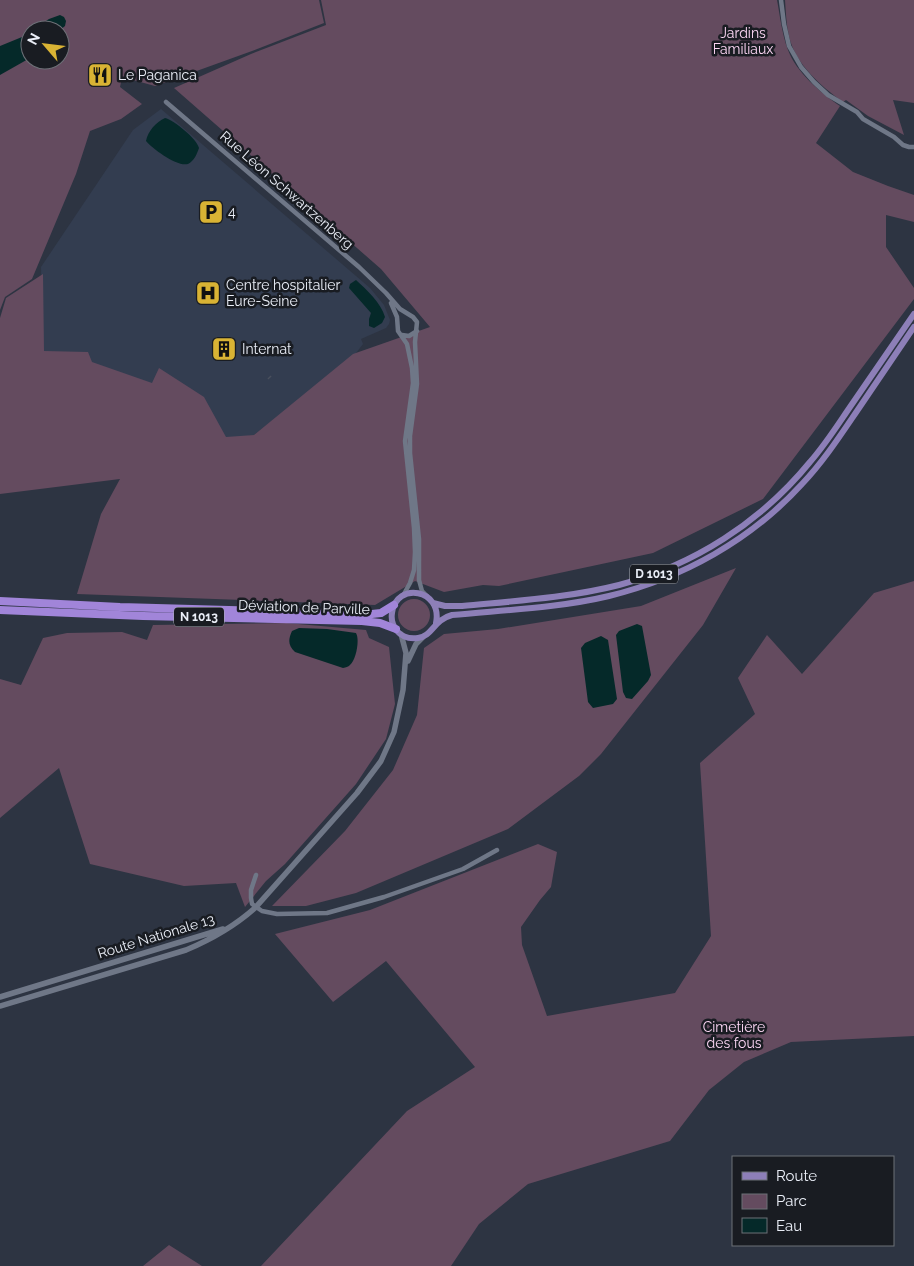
<svg xmlns="http://www.w3.org/2000/svg" width="914" height="1266" viewBox="0 0 914 1266" font-family="Raleway,sans-serif">
<style>
.built{fill:#333d50}
.green{fill:#644b5f;fill-rule:evenodd}
.water{fill:#052929}
.lines{fill:none;stroke-linecap:round;stroke-linejoin:round}
.street-tunnel{stroke:#49505d;stroke-width:4.5;stroke-dasharray:4.5 2;stroke-linecap:butt}
.street{stroke:#6f7787;stroke-width:4.5}
.secondary{stroke:#6f7787;stroke-width:5.5}
.primary{stroke:#8d7fb8;stroke-width:6}
.highway{stroke:#a185d9;stroke-width:8}
.labels{text-anchor:middle;stroke-width:5;stroke-linejoin:round;paint-order:stroke}
.shield{fill:#191c22;stroke:#abafb7;stroke-width:1}
.shield-label{font-size:12px;font-weight:bold;fill:#eaeef7}
.park-label{font-size:14px;fill:#fcd6f4;stroke:#191c22}
.poi-label{font-size:14px;fill:#eaeef7;stroke:#191c22;text-anchor:start}
.street-label{font-size:14px;fill:#eaeef7;stroke:#191c22}
</style>
<rect width="100%" height="100%" fill="#2d3442"/>
<path class="built" d="M161 109 370 288 384 305 390 320 389 324 386 328 361 339 363 344 349 362 254 435 46 472 41 267 133 130Z"/>
<path class="green" d="M0 0H319L324 23 252 51 155 86 122 77 120 87 142 104 121 119 90 131 76 174 32 279 5 297 0 310ZM30 30H60V60H30Z
M321 0H777C780 16 782 34 788 50 796 72 821 93 840 106L816 143 853 172 888 186 914 195V222L886 215V247L914 288V299L763 499 653 553 499 586 483 585 444 592 415 581 375 605 77 594 101 514 120 479 0 494V318L6 298 43 274 44 351 88 352 92 362 152 383 159 368 204 397 226 437 254 435 353 354 430 327 381 269 174 88 251 54 326 25Z
M785 0H914V103L893 100 904 135 868 116 846 100 843 102C821 86 795 64 789 36 786 24 786 12 785 0Z
M736 568 703 625 601 754 579 776 508 829 356 893 306 906H272L345 831 393 770 417 715 424 648 444 634 498 629 641 606Z
M914 581V1036L791 1042 744 1062 709 1090 670 1141 528 1184 479 1224 451 1266H261L407 1111 475 1067 386 961 333 1002 275 934 370 910 538 844 557 852 551 887 540 900 521 927 522 945 547 1016 675 993 711 936 700 763 755 714 738 678 767 635 802 674 874 593Z
M398 615a16 16 0 1 1 32 0a16 16 0 1 1-32 0Z
M287 623 366 630 369 638 389 647 395 704 386 739 356 784 285 864 266 881 245 907 236 883 184 886 90 864 59 768 0 818V679L21 685 43 638 67 633 122 632 147 640 153 625Z
M169 1245 202 1266H143Z"/>
<path class="water" d="M60 15 64 17 66 21 65 26 60 30H32L49 19Z
M30 32V58L0 75V46L22 37Z
M165 118C174 120 197 139 199 148 197 154 194 161 188 164 177 167 153 149 146 141 148 131 156 122 165 118Z
M356 280C367 290 381 303 385 317L382 323 374 328 369 326V319L371 313 349 288 350 284Z
M637 624 642 626 651 675 648 681 632 699 626 698 623 692 616 635 619 631Z
M299 628 327 629 356 633C360 640 356 660 350 665 348 667 346 667 343 668L295 652C288 645 288 640 292 631Z
M601 636 608 640 617 699 613 704 593 708 588 702 581 648 585 643Z"/>
<g class="lines">
<path class="street-tunnel" d="M269 377 270 378"/>
<path class="street" d="M781 0 784 24 789 46 801 67 814 82 828 95 857 112 863 119 894 137 903 145 909 147H914
M166 102 359 267 386 293 400 309 413 317 417 322 415 342 417 384 410 436V453L419 539V580L422 591 427 596
M391 303 397 317 398 331 407 344 412 368 413 383 405 441 414 528 415 552 414 570 410 583 404 594
M402 335 409 336 417 331
M256 875 251 890V898L252 904 262 911 277 914 327 913 384 897 463 869 497 850"/>
<path class="secondary" d="M408 661 416 644 423 637
M0 997 223 929
M0 1006 186 950C212 939 235 926 256 907L357 793 381 761 394 732 403 690 406 653 401 634"/>
<path class="primary" d="M433 603 445 606H462C514 601 568 598 619 585 694 565 761 522 810 462 825 445 837 426 850 407 871 376 893 345 914 314
M436 623C443 589 396 581 392 613 391 619 393 626 397 631 402 637 410 639 418 638 433 636 433 620 452 615 503 610 559 608 609 596 683 578 751 540 802 484 823 462 840 436 857 411 876 383 895 355 914 327"/>
<path class="highway" d="M0 601 120 607 372 614 381 613 394 605
M0 610 143 616 362 621 380 623 396 629"/>
</g>
<defs>
<symbol id="restaurant-square" viewBox="-11 -11 22 22"><rect x="-9" y="-9" width="18" height="18" rx="4" fill="#d9b334" stroke="#191c22"/><path d="M-5-6h1v4h1v-4h1v4h1v-4h1v5L-1.5 .5V6h-2V.5L-5-1ZM5-6V6H3V1.5H1.5Q1.5-4 5-6Z" fill="#111"/></symbol>
<symbol id="parking-square" viewBox="-11 -11 22 22"><rect x="-9" y="-9" width="18" height="18" rx="4" fill="#d9b334" stroke="#191c22"/><path d="M-3.5-5.5H1a3.5 3.5 0 0 1 0 7H-1V5.5H-3.5ZM-1-3.4V-.6H.8a1.4 1.4 0 0 0 0-2.8Z" fill="#111"/></symbol>
<symbol id="hospital-square" viewBox="-11 -11 22 22"><rect x="-9" y="-9" width="18" height="18" rx="4" fill="#d9b334" stroke="#191c22"/><path d="M-5-5h3v3.5h4V-5h3V5h-3V1.5h-4V5h-3Z" fill="#111"/></symbol>
<symbol id="building-square" viewBox="-11 -11 22 22"><rect x="-9" y="-9" width="18" height="18" rx="4" fill="#d9b334" stroke="#191c22"/><path d="M-4-6H4V6H1V3H-1V6H-4ZM-2.5-4.3h1.7v1.8h-1.7ZM.8-4.3h1.7v1.8H.8ZM-2.5-1h1.7V.8h-1.7ZM.8-1h1.7V.8H.8Z" fill="#111"/></symbol>
</defs>
<g fill-rule="evenodd">
<use href="#restaurant-square" x="86" y="61" width="28" height="28"/>
<use href="#parking-square" x="197" y="198" width="28" height="28"/>
<use href="#hospital-square" x="194" y="279" width="28" height="28"/>
<use href="#building-square" x="210" y="335" width="28" height="28"/>
</g>
<g class="labels">
<g class="shield">
<rect x="630" y="564.5" width="48" height="19" rx="4"/>
<rect x="174" y="607.5" width="50" height="19" rx="4"/>
</g>
<g class="shield-label">
<text x="654" y="578">D 1013</text>
<text x="199" y="621">N 1013</text>
</g>
<g class="park-label">
<text x="743" y="38">Jardins<tspan x="743" dy="16">Familiaux</tspan></text>
<text x="734" y="1032">Cimetière<tspan x="734" dy="16">des fous</tspan></text>
</g>
<g class="poi-label">
<text x="118" y="80">Le Paganica</text>
<text x="228" y="217">4</text>
<text x="226" y="290">Centre hospitalier<tspan x="226" dy="16">Eure-Seine</tspan></text>
<text x="242" y="354">Internat</text>
</g>
<g class="street-label">
<text transform="translate(287 190) rotate(41)" y="5">Rue Léon Schwartzenberg</text>
<text transform="translate(304 607) rotate(2)" y="5">Déviation de Parville</text>
<text transform="translate(156 936) rotate(-17)" y="5">Route Nationale 13</text>
</g>
</g>
<rect x="732" y="1156" width="162" height="90" fill="#191c22" stroke="#6d7077"/>
<rect x="742" y="1172" width="25" height="8" fill="#8d7fb8" stroke="#6d7077"/>
<text x="776" y="1181" font-size="15" fill="#eaeef7">Route</text>
<rect x="742" y="1194" width="25" height="15" fill="#644b5f" stroke="#6d7077"/>
<text x="776" y="1206" font-size="15" fill="#eaeef7">Parc</text>
<rect x="742" y="1218" width="25" height="15" fill="#052929" stroke="#6d7077"/>
<text x="776" y="1231" font-size="15" fill="#eaeef7">Eau</text>
<g transform="translate(45 45) rotate(298)"><circle r="24" fill="#191c22" stroke="#6d7077"/>
<path d="M0-4L9 19L0 12L-9 19Z" fill="#d9b334"/>
<text y="-8" font-size="14" font-weight="bold" text-anchor="middle" fill="#eaeef7">N</text>
</g>
</svg>
